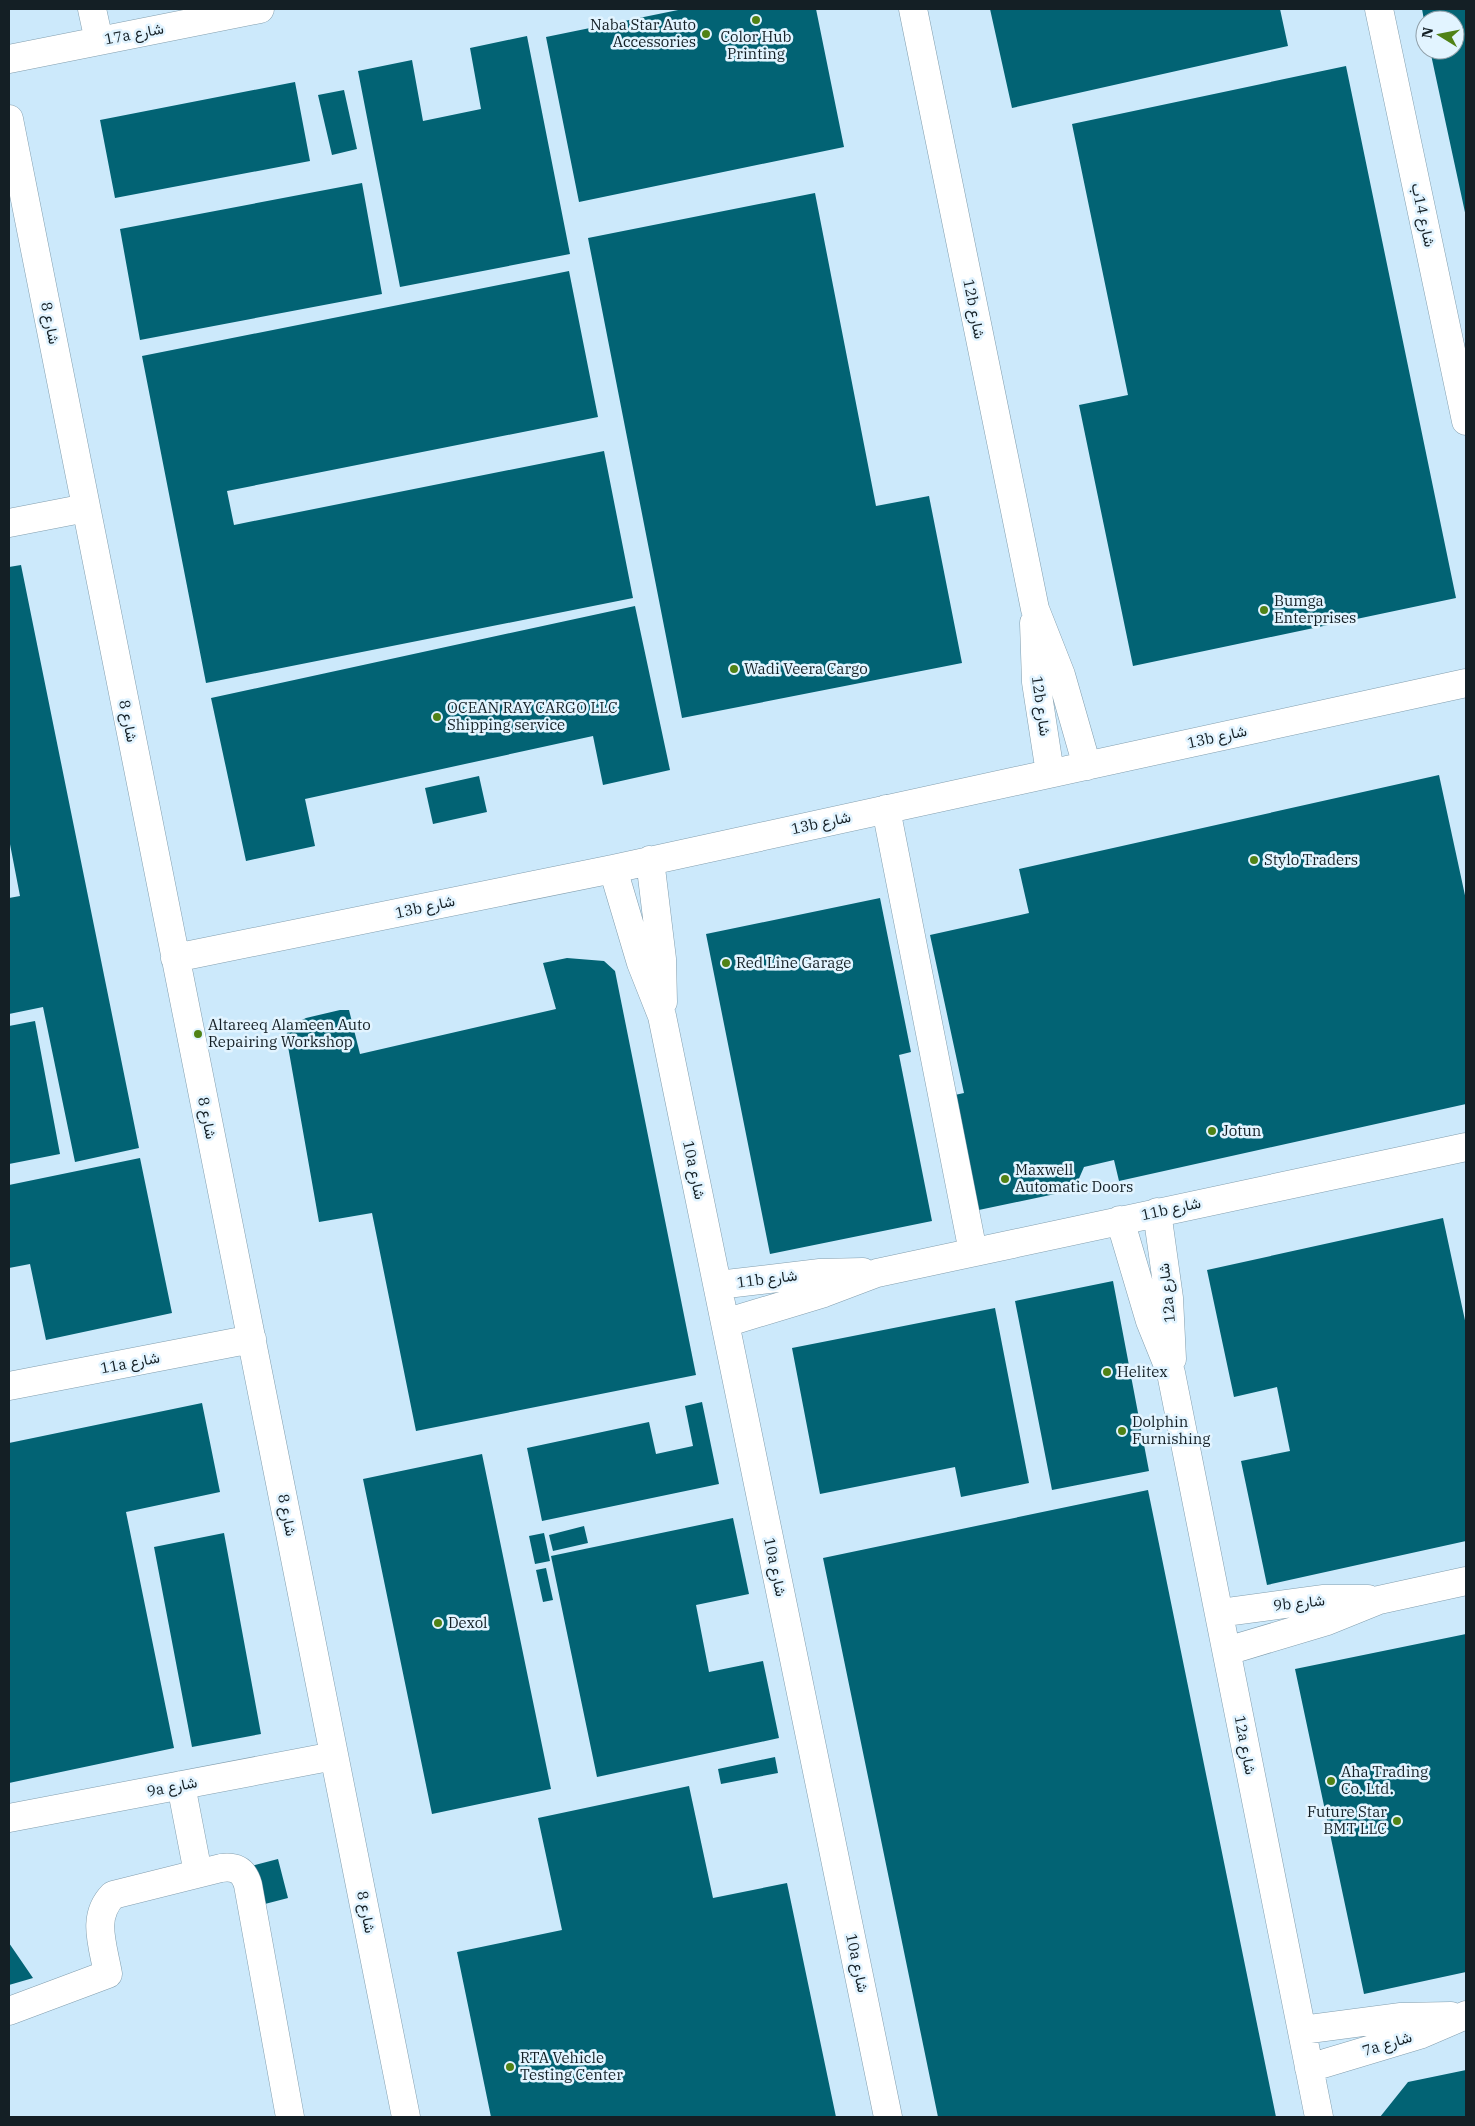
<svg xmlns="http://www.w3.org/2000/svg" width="1475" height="2126" viewBox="0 0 1475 2126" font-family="'IBM Plex Serif',Vazirmatn,serif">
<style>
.building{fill:#026374}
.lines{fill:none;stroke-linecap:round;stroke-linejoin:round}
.minor-casing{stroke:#829eae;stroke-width:29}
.minor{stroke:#fff;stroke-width:28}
.poi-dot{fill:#508216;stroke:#e2f4ff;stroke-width:2}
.labels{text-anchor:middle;stroke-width:5;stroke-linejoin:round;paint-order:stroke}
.poi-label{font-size:15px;fill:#141f25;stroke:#e2f4ff;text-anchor:start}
.street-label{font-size:15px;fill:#141f25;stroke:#e2f4ff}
</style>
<rect width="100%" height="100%" fill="#cce9fb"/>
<path class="building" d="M683 9H816L844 147 579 202 546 37Z
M990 9H1280L1288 46 1012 108Z
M1422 9H1466V217L1430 50H1455V20H1424Z
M527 36 570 254 400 287 358 71 412 60 423 121 481 109 470 48Z
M1346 66 1456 598 1133 666 1079 405 1128 395 1072 124Z
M295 82 310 161 115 198 100 120Z
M344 90 357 149 332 155 318 95Z
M362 183 382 294 140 340 120 229Z
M815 193 876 506 929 496 962 663 682 718 588 238Z
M569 271 598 417 227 491 234 525 604 451 633 598 206 683 142 356Z
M21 565 139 1148 75 1162 43 1007 9 1014V898L20 896 9 839V567Z
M635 606 670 770 603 785 593 736 305 799 315 846 246 861 211 698Z
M1439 775 1466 900V1104L1119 1181 1114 1160 1084 1167 1074 1190 974 1211 950 1096 964 1093 930 935 1029 913 1019 869Z
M479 776 487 812 433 824 425 788Z
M880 898 911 1052 899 1055 932 1221 770 1254 706 934Z
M567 958 604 961 615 971 696 1375 416 1431 372 1213 319 1222 286 1035 292 1025 306 1018 340 1010H349L360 1054 556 1009 543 963Z
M35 1021 60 1154 9 1164V1026Z
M140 1158 172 1313 46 1340 30 1264 9 1268V1185Z
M1443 1218 1466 1325V1541L1267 1585 1241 1461 1290 1451 1277 1387 1234 1397 1207 1270Z
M1113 1281 1149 1471 1052 1490 1015 1301Z
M995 1308 1029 1483 961 1497 955 1467 820 1494 792 1348Z
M702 1402 719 1484 542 1521 527 1448 649 1422 656 1454 693 1446 685 1406Z
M202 1403 220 1492 126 1512 174 1748 9 1783V1443Z
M482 1454 551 1789 432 1814 363 1479Z
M1148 1490 1276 2117H938L823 1558Z
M733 1518 749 1594 696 1605 709 1672 763 1661 779 1738 597 1777 551 1556Z
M584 1526 588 1543 553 1551 549 1535Z
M224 1533 261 1734 192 1747 154 1547Z
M544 1533 550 1561 535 1564 529 1536Z
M546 1568 553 1600 543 1602 536 1570Z
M1466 1634V1972L1364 1994 1295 1669Z
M775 1757 778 1773 721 1784 718 1769Z
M689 1786 713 1898 787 1883 836 2117H491L457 1952 562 1930 538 1818Z
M278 1859 288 1898 261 1905 251 1866Z
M9 1943 33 1978 9 1985Z
M1466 2070V2117H1380L1408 2082Z"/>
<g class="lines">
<defs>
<path id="minor" d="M92 9 99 41
M913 9 1035 609 1061 675 1087 766
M1379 9 1466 421
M9 59 260 9
M9 119 406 2117
M9 523 86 508
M1034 623 1036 682 1050 773
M886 809 973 1252
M650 860 662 959 663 1002
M613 869 641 963 662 1016 888 2117
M175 958 613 869 1466 683
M1157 1212 1169 1298 1172 1359
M1120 1220 1150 1321 1171 1373 1319 2117
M718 1285 820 1273 863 1272
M725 1323 824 1293 877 1273 1466 1147
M9 1386 252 1339
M1219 1613 1322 1599H1368
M1227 1651 1327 1621 1379 1600 1466 1581
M181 1785 198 1873
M9 1818 334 1756
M9 2011 108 1974C103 1945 91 1917 113 1895L221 1868C236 1866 244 1871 248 1885L290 2117
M1302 2030 1401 2017 1451 2016
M1309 2068 1422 2034 1466 2015"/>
</defs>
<use href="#minor" class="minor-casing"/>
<use href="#minor" class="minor"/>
</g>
<g class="poi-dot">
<circle cx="756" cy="20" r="5"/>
<circle cx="706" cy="34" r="5"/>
<circle cx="1264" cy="610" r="5"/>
<circle cx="734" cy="669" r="5"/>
<circle cx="437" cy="717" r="5"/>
<circle cx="1254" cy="860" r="5"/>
<circle cx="726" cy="963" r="5"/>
<circle cx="198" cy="1034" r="5"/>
<circle cx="1212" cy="1131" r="5"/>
<circle cx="1005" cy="1179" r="5"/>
<circle cx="1107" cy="1372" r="5"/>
<circle cx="1122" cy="1431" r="5"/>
<circle cx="438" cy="1623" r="5"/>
<circle cx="1331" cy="1781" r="5"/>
<circle cx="1397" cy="1821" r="5"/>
<circle cx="510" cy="2067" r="5"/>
</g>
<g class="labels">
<g class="poi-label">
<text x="696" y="30" text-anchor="end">Naba Star Auto<tspan x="696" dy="17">Accessories</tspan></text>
<text x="756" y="42" text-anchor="middle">Color Hub<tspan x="756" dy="17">Printing</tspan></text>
<text x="1274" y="606">Bumga<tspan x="1274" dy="17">Enterprises</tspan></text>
<text x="744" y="674">Wadi Veera Cargo</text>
<text x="447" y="713">OCEAN RAY CARGO LLC<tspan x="447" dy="17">Shipping service</tspan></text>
<text x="1264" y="865">Stylo Traders</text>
<text x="736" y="968">Red Line Garage</text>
<text x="208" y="1030">Altareeq Alameen Auto<tspan x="208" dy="17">Repairing Workshop</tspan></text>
<text x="1222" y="1136">Jotun</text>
<text x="1015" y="1175">Maxwell<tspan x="1015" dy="17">Automatic Doors</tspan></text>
<text x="1117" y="1377">Helitex</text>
<text x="1132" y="1427">Dolphin<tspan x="1132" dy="17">Furnishing</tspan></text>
<text x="448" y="1628">Dexol</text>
<text x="1341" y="1777">Aha Trading<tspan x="1341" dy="17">Co. Ltd.</tspan></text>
<text x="1387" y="1817" text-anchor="end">Future Star<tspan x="1387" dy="17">BMT LLC</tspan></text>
<text x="520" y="2063">RTA Vehicle<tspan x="520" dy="17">Testing Center</tspan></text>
</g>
<g class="street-label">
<text transform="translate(134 34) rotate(-11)" y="5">17a شارع</text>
<text transform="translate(1423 215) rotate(78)" y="5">شارع 14ب</text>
<text transform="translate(974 309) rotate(79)" y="5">12b شارع</text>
<text transform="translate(50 323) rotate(79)" y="5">شارع 8</text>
<text transform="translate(1041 706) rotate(82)" y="5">12b شارع</text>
<text transform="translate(128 721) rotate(79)" y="5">شارع 8</text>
<text transform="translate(1217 737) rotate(-12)" y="5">13b شارع</text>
<text transform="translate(821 823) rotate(-12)" y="5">13b شارع</text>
<text transform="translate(425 907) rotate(-12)" y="5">13b شارع</text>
<text transform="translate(207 1118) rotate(79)" y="5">شارع 8</text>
<text transform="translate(694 1170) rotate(78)" y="5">10a شارع</text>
<text transform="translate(1171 1209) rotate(-12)" y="5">11b شارع</text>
<text transform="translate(767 1279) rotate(-7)" y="5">11b شارع</text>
<text transform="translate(1167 1293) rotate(-96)" y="5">12a شارع</text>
<text transform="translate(130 1363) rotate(-11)" y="5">11a شارع</text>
<text transform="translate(287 1515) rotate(79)" y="5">شارع 8</text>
<text transform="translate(775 1567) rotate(78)" y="5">10a شارع</text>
<text transform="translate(1299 1603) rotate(-6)" y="5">9b شارع</text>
<text transform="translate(1245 1745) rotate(79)" y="5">12a شارع</text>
<text transform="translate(172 1787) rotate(-11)" y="5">9a شارع</text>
<text transform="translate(366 1912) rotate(79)" y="5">شارع 8</text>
<text transform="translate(857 1963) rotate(78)" y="5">10a شارع</text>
<text transform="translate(1387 2044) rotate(-17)" y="5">7a شارع</text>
</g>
</g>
<rect width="1475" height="2126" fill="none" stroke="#141f25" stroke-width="20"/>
<g transform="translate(1440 35) rotate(280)"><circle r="24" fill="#e2f4ff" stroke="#909fa8"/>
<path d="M0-4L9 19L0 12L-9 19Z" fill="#508216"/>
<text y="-8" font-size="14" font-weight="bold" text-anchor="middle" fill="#141f25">N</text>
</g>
</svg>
